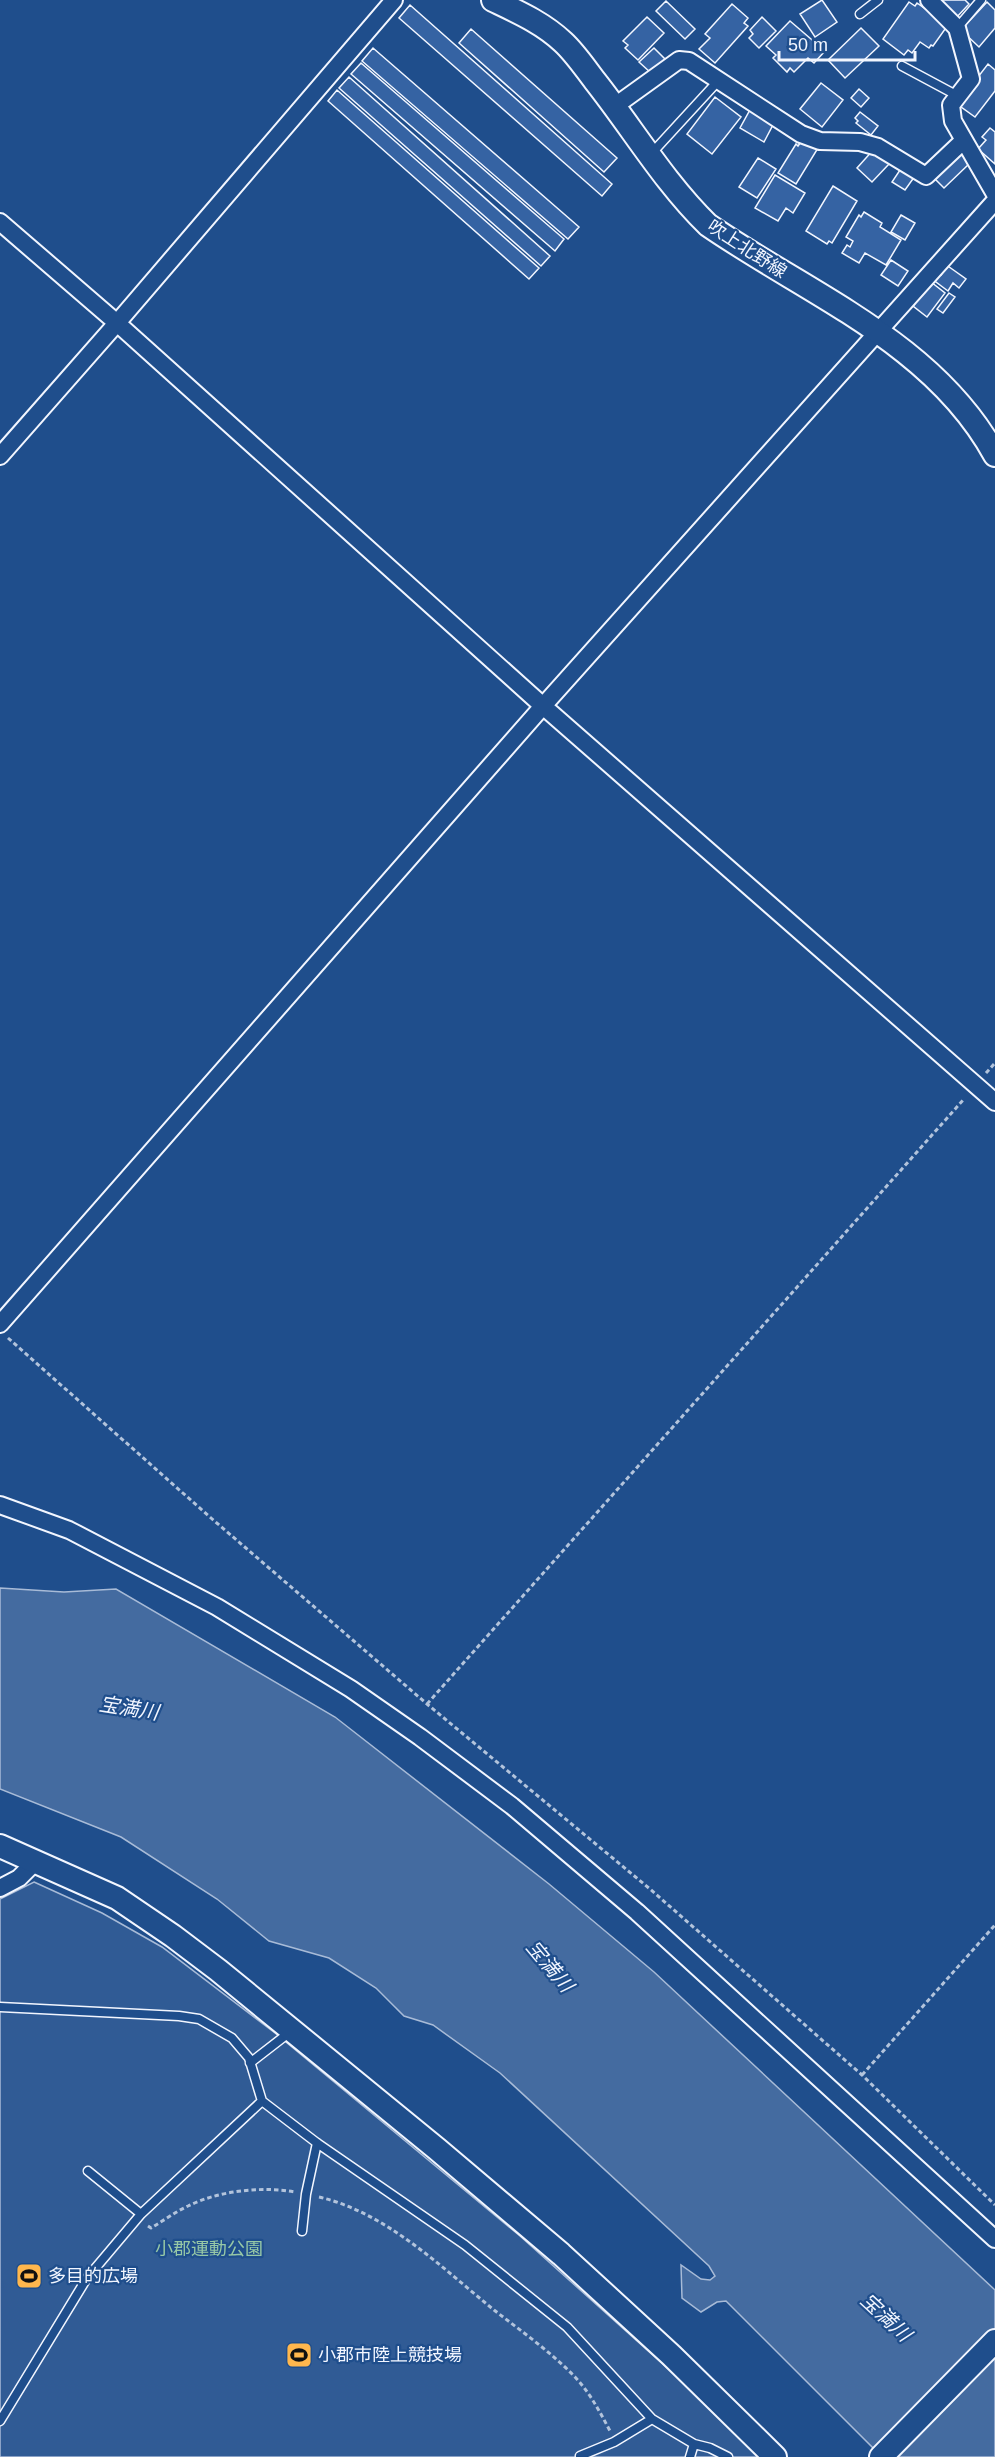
<svg xmlns="http://www.w3.org/2000/svg" width="995" height="2457" viewBox="0 0 995 2457" font-family="Helvetica,'Noto Sans JP',sans-serif">
<style>
.built{fill:#305b95;stroke:#a8bbd7;stroke-width:1.5}
.water{fill:#446ba0;stroke:#a8bbd7;stroke-width:1.5}
.building{fill:#3563a3;stroke:#f2f6ff;stroke-width:1.5}
.lines{fill:none;stroke-linecap:round;stroke-linejoin:round}
.lane-casing{stroke:#f2f6ff;stroke-width:11}
.street-casing{stroke:#f2f6ff;stroke-width:20}
.secondary-casing{stroke:#f2f6ff;stroke-width:26}
.path{stroke:#b3c4dc;stroke-width:3;stroke-dasharray:4.5 3;stroke-linecap:butt}
.lane{stroke:#1f4e8c;stroke-width:8}
.street{stroke:#1f4e8c;stroke-width:16}
.secondary{stroke:#1f4e8c;stroke-width:22}
.labels{text-anchor:middle;stroke-width:4.5;stroke-linejoin:round;paint-order:stroke}
.street-label{font-size:18px;fill:#f2f6ff;stroke:#1f4e8c}
.park-label{font-size:18px;fill:#97c8a6;stroke:#1f4e8c}
.poi-label{font-size:18px;fill:#f2f6ff;stroke:#1f4e8c;text-anchor:start}
.water-label{font-size:20px;font-style:italic;fill:#f2f6ff;stroke:#1f4e8c}
</style>
<rect width="100%" height="100%" fill="#1f4e8c"/>
<path class="built" d="M34 1882 102 1913 162 1947 275 2033 520 2236 675 2375 762 2457H0V1899Z"/>
<path class="water" d="M0 1588 64 1592 116 1589 335 1717 549 1884 654 1972 995 2290V2457H878L874 2449 726 2301 717 2302 701 2312 682 2298 681 2265 701 2279 710 2280 715 2276 709 2266 500 2073 433 2025 404 2016 376 1988 329 1958 269 1941 217 1899 121 1837 0 1789Z"/>
<path class="building" d="M822 0 837 22 815 37 800 14Z
M936 0H965L969 4 955 19Z
M666 1 695 29 685 39 656 11Z
M909 2 915 6 917 3 948 25 933 46 931 45 929 48 920 42 912 53 908 50 904 55 883 39Z
M987 2 995 10V28L979 47 961 30Z
M732 4 748 18 744 23 748 26 715 63 699 49 710 38 705 34Z
M410 5 612 184 602 196 399 18Z
M647 17 664 33 638 60 625 48 628 45 623 41Z
M762 17 776 31 759 48 749 38 753 34 750 30Z
M790 21 825 51 814 63 808 58 794 72 790 68 787 72 773 58 776 55 766 46Z
M861 28 879 46 845 78 828 60Z
M471 29 617 158 604 172 459 43Z
M373 48 579 227 568 239 362 61Z
M654 48 665 59 651 73 639 62Z
M361 63 564 239 555 251 351 74Z
M988 64 995 70V91L975 117 957 104Z
M349 77 550 256 541 266 339 88Z
M821 83 843 100 822 127 800 109Z
M859 89 869 98 861 107 851 98Z
M337 90 539 268 529 279 328 101Z
M715 97 741 117 712 154 687 134Z
M751 108 775 121 764 142 740 128Z
M860 112 878 126 871 135 856 123 858 121 855 118Z
M990 128 995 132V164L978 149 986 140 982 137Z
M803 139 818 148 796 184 778 173 796 144 798 146Z
M874 149 889 164 872 182 857 168Z
M958 151 970 163 944 188 932 176Z
M758 158 776 169 757 198 739 187Z
M902 167 915 176 905 190 892 182Z
M775 175 805 193 793 213 786 208 778 221 755 208Z
M833 186 857 201 832 243 829 241 827 244 806 231Z
M864 212 882 223 880 227 901 240 886 265 865 253 859 263 842 253 847 245 850 247 853 241 846 237 859 215 861 217Z
M901 215 915 223 905 240 891 232Z
M891 260 908 271 898 286 881 275Z
M945 264 966 279 959 288 953 283 948 291 932 279 937 272 941 275 943 272 941 271Z
M931 282 945 293 927 317 913 306Z
M949 293 955 297 943 313 937 309Z"/>
<g class="lines">
<defs>
<path id="lane" d="M860 14 878 0
M957 28 981 0
M902 66 958 96
M651 154 719 80
M0 2007 179 2016 199 2019 232 2038 249 2058 262 2101 317 2143 465 2245 567 2327 652 2419 694 2444 710 2448 728 2457
M250 2063 290 2032
M88 2171 141 2214
M302 2231 306 2194 317 2143
M0 2421 87 2278 141 2214 262 2101
M580 2456 614 2442 652 2419
M690 2457 694 2444"/>
<path id="street" d="M929 0 957 28 971 79 951 105 953 121 995 194
M615 106 679 60 689 61 801 134 820 141 860 142 878 147 926 176 963 141
M0 222 117 323 543 706 995 1102
M0 456 117 323 394 0
M0 1324 543 706 995 201
M0 1505 69 1530 217 1607 351 1689 420 1737 512 1806 637 1912 995 2239
M0 1888 19 1878 36 1861"/>
<path id="secondary" d="M493 0C518 12 543 23 563 42 575 53 585 68 595 81 633 129 664 182 708 225 808 294 934 343 995 455
M0 1846 117 1898 173 1936 218 1970 437 2149 561 2254 671 2355 775 2457
M881 2457 995 2341"/>
</defs>
<use href="#lane" class="lane-casing"/>
<use href="#street" class="street-casing"/>
<use href="#secondary" class="secondary-casing"/>
<path class="path" d="M986 1073 995 1063
M8 1338 211 1518 427 1704 650 1889 862 2075 995 2205
M427 1704 964 1099
M862 2075 995 1925
M319 2197C387 2213 441 2267 494 2310 521 2331 551 2352 575 2377 590 2393 600 2412 610 2431
M148 2226 151 2228C163 2221 175 2212 188 2206 218 2191 261 2186 295 2192"/>
<use href="#lane" class="lane"/>
<use href="#street" class="street"/>
<use href="#secondary" class="secondary"/>
</g>
<defs>
<symbol id="stadium-square" viewBox="-11 -11 22 22"><rect x="-9" y="-9" width="18" height="18" rx="4" fill="#ffb74d" stroke="#1f4e8c"/><path d="M0-5a6.5 5 0 1 0 0 10a6.5 5 0 1 0 0-10ZM-3.5-1.8h7v3.6h-7Z" fill="#111"/></symbol>
</defs>
<g fill-rule="evenodd">
<use href="#stadium-square" x="14" y="2261" width="30" height="30"/>
<use href="#stadium-square" x="284" y="2340" width="30" height="30"/>
</g>
<g class="labels">
<g class="street-label">
<text transform="translate(747 249) rotate(33)" y="6">吹上北野線</text>
</g>
<g class="park-label">
<text x="209" y="2255">小郡運動公園</text>
</g>
<g class="poi-label">
<text x="48" y="2282">多目的広場</text>
<text x="318" y="2361">小郡市陸上競技場</text>
</g>
<g class="water-label">
<text transform="translate(129 1708) rotate(9)" y="7">宝満川</text>
<text transform="translate(550 1966) rotate(50)" y="7">宝満川</text>
<text transform="translate(886 2317) rotate(43)" y="7">宝満川</text>
</g>
</g>
<path d="M779 51v9h136v-9" fill="none" stroke="#f2f6ff" stroke-width="3"/>
<text x="788" y="51" font-size="18" fill="#f2f6ff" stroke="#1f4e8c" stroke-width="4.5" paint-order="stroke">50 m</text>
</svg>
